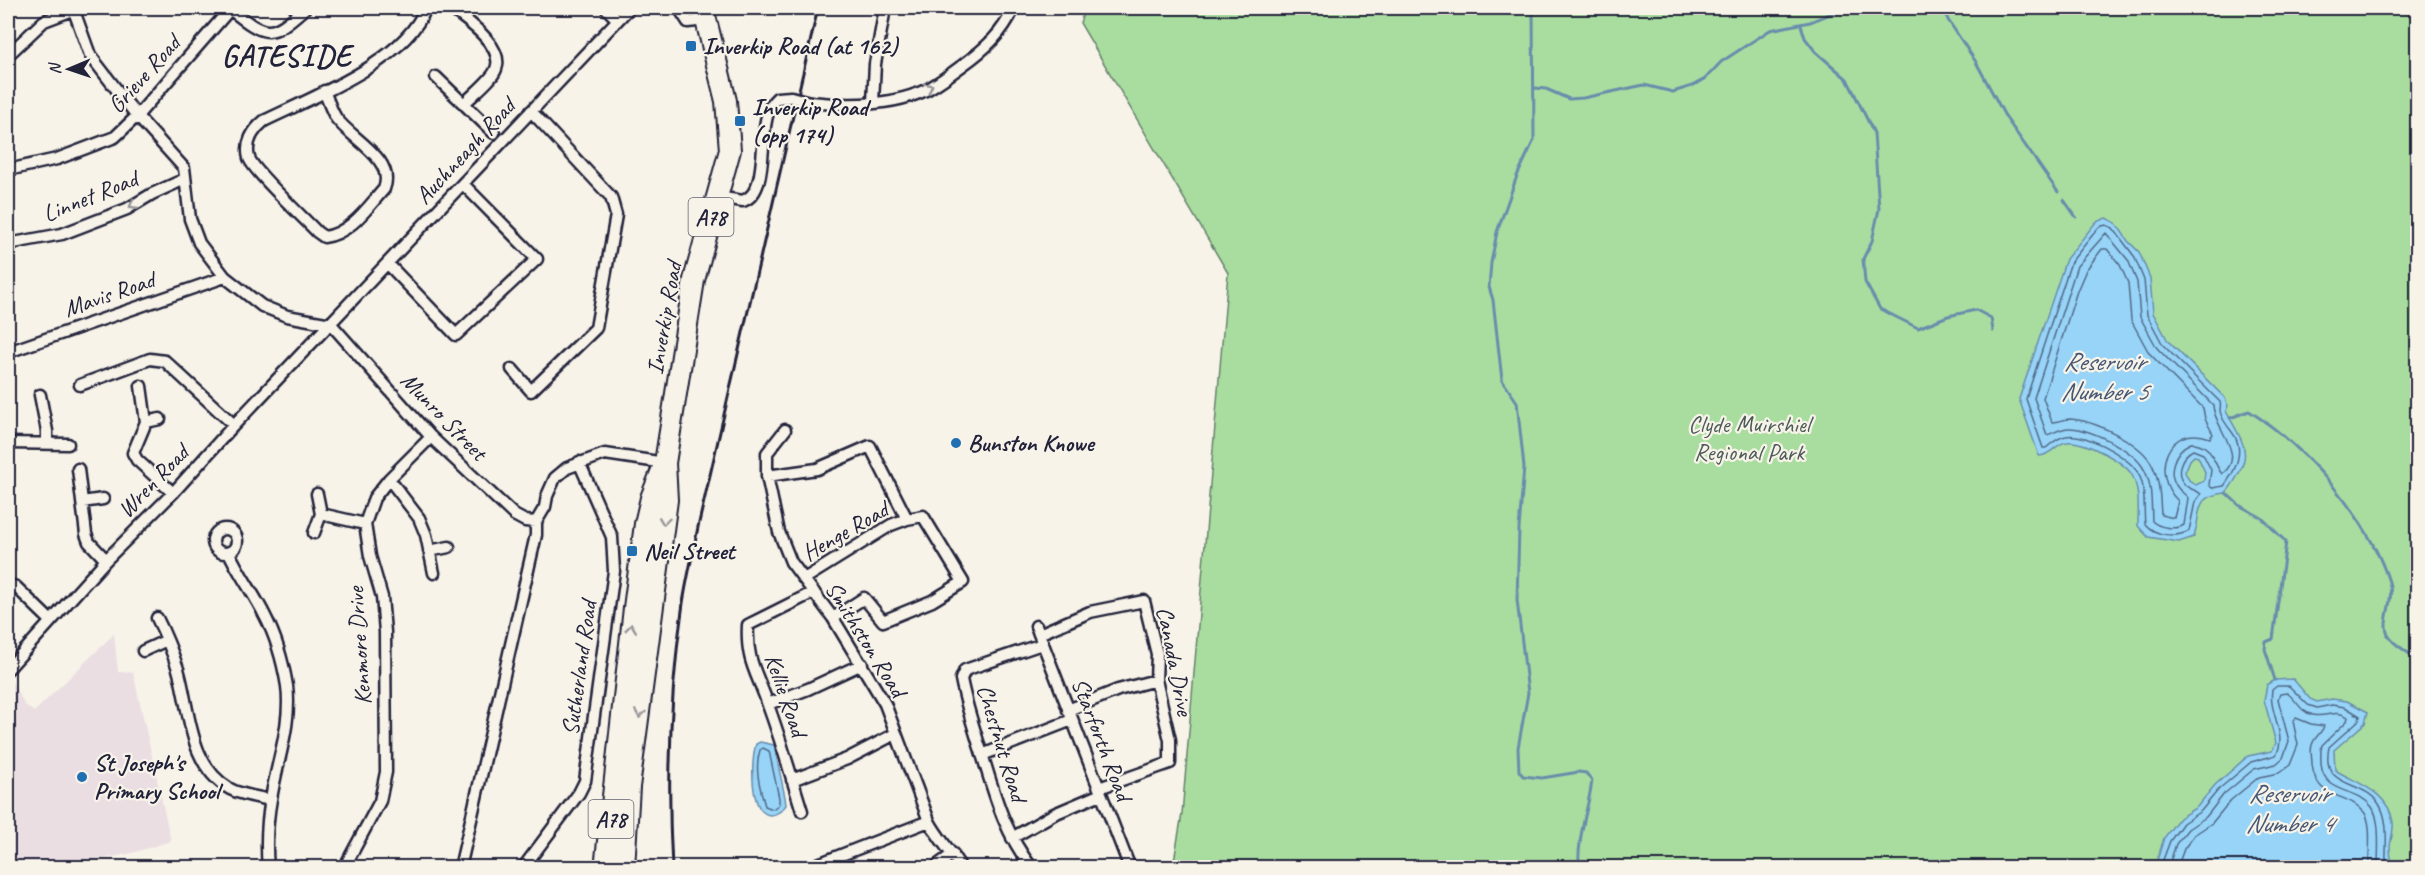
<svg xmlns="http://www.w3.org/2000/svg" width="2425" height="875" viewBox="0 0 2425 875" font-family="Caveat,sans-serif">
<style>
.built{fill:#ebdee3}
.green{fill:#a9dd9f;stroke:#66806d;stroke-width:1.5}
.water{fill:#97d4f8;stroke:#688dac;stroke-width:1.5;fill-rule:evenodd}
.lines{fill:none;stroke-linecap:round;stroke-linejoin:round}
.shore{stroke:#516987;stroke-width:1.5}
.stream{stroke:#688dac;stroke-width:3}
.street-casing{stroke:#22223b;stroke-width:15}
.highway-casing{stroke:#22223b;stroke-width:24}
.street{stroke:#f7f3e8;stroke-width:10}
.highway{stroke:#f7f3e8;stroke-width:20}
.rail{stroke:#22223b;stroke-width:3}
.street-bridge-casing{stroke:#22223b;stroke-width:15;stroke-linecap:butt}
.street-bridge{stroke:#f7f3e8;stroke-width:10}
.oneway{stroke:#97959a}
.poi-dot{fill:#1f6fb2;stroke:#f7f3e8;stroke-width:2}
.labels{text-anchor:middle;stroke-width:4.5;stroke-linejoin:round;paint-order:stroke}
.shield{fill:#f7f3e8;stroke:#62616f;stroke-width:1.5}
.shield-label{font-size:22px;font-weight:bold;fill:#22223b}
.poi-label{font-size:24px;font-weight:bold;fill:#22223b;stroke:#f7f3e8;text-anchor:start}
.street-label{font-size:24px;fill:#22223b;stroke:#f7f3e8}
.park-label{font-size:24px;fill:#4a5a59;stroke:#f7f3e8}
.water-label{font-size:26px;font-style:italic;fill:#455774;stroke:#f7f3e8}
.district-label{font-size:30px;font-weight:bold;letter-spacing:1.5px;fill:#22223b;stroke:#f7f3e8}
</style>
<rect width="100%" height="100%" fill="#f7f3e8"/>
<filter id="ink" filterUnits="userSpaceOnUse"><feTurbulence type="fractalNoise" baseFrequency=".0167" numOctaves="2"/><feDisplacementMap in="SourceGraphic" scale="12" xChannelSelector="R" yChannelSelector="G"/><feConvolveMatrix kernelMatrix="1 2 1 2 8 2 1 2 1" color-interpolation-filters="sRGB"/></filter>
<g filter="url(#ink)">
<path class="built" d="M114 634 118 672H133L171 841 132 853 64 867H8V681L11 680 25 705 34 712Z"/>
<path class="green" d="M1085 8H2417V867H1173L1182 814 1228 273 1080 23Z"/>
<path class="water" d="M2106 218 2116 223 2128 241 2139 252 2150 278 2153 313 2168 341 2225 398 2228 406 2226 411C2246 448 2255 455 2226 493 2193 496 2202 511 2194 537L2179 542 2148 537 2138 526C2138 509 2140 490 2132 475 2124 461 2083 440 2067 442 2056 443 2052 455 2039 456L2019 399 2066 259 2096 222ZM2194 456 2198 457 2205 472 2204 481 2196 485 2189 480 2185 472 2190 460Z
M2293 679 2310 699 2317 702 2332 699 2347 701 2368 712 2365 723 2334 750 2335 770C2358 784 2388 791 2393 822 2394 830 2391 838 2390 846 2390 852 2391 859 2392 865L2390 868 2155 867 2164 838 2179 818 2197 807 2215 785 2248 756 2272 751 2276 743 2264 700 2267 685 2275 680Z
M760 742 774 745 785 797 786 805C781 811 777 815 770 815 749 813 751 759 756 744Z"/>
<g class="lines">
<path class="shore" d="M2106 225 2113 228 2134 256 2144 280 2147 315 2163 345 2220 402C2221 405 2220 408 2220 411 2221 418 2228 427 2232 432 2246 450 2236 470 2224 486L2212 488 2209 485 2211 470 2203 454 2193 450C2181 456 2174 473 2185 485 2190 490 2197 490 2201 494L2195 502 2189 531C2176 538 2155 536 2145 524 2143 507 2147 484 2136 470 2125 455 2084 432 2066 436 2058 437 2052 443 2046 448H2043L2026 399 2071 262 2099 227Z
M2106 233 2128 260 2137 282 2140 317 2157 348 2213 405C2213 427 2248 455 2222 474 2212 462 2213 443 2191 443 2174 450 2166 473 2178 488 2181 492 2185 494 2188 498L2184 525C2176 530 2159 528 2152 521 2151 503 2153 482 2142 466 2131 449 2089 428 2069 428 2061 428 2054 433 2047 435L2034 398 2077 266Z
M2102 249H2107L2120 265 2128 283 2131 320 2149 353 2203 408 2205 419 2213 434 2210 438C2168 422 2149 473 2178 501L2174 518 2161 515C2160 498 2160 477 2150 461 2137 441 2093 420 2070 419 2064 419 2058 422 2052 422L2043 398 2077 291 2086 270Z
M763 748 769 751 779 798V804L773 809 765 806C760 788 754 769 760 750Z
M2160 868 2170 841 2183 823 2201 811 2219 789 2251 762 2276 755C2288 734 2268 713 2272 690L2277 686H2289L2308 705 2317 708 2332 705 2345 707 2360 716 2359 720 2329 747C2320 790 2362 778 2379 804 2390 821 2385 847 2386 868
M2168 868 2176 844 2188 829 2206 817 2224 794 2254 769 2276 764 2283 758 2289 741 2278 699 2280 694 2287 693C2297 700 2300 712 2313 715 2326 718 2336 709 2348 717L2347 721 2322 745C2320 751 2321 757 2321 764 2324 795 2356 786 2372 807 2381 820 2378 851 2378 868
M2177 868 2184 849 2194 835 2212 823 2231 800 2259 777 2279 773 2290 765 2298 745 2293 721 2296 718 2311 724 2324 726C2322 733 2314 737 2312 745 2310 751 2312 758 2312 764 2316 802 2345 790 2364 812 2373 823 2368 853 2369 868"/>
<path class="stream" d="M1533 8 1534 140 1517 176 1497 232 1491 263 1489 287 1493 300 1502 380 1517 402 1524 467 1519 529 1517 600 1528 693 1518 748 1519 771 1523 776 1542 778 1579 772 1586 773 1592 781C1588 811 1577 837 1579 868
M1943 8 1948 20 1976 62 2006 118 2058 192
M1801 25 1805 38 1815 51 1847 79 1874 133 1879 209 1872 241 1863 259 1865 282 1880 309 1918 328 1948 316 1976 310 1991 318 1993 331
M1535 88 1546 89 1569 99 1583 98 1644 85 1673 92 1692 86 1705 79 1721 62 1770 30 1810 22 1845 8
M2064 200 2076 217
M2230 418 2249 411C2305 446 2369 518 2389 582 2395 601 2381 621 2388 635 2395 648 2410 650 2418 663
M2226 493 2239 505 2262 518 2286 542 2273 639 2266 642 2265 649 2275 680"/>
<defs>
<path id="street" d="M73 8 90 55 137 116 184 168 190 219 199 243 225 277 262 306 287 316 331 324
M450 8C466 19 505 47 496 69 493 79 472 95 464 104
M606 8 617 19
M679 8 688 22 706 20
M230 9C267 38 270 39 305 8
M8 55 44 21 78 8
M436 77 494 133
M324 91C328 100 331 110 336 118 351 139 396 159 384 189 368 207 350 234 324 237L317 232C304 218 254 172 249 158 245 143 253 130 264 121 315 96 403 63 426 8
M810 102C847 106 894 106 928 89 940 82 951 74 963 65 985 49 1002 34 1014 8
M873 102 875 64 885 8
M8 170 57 159 115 137 137 116 231 8
M717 197 743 201C774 190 753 118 777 98L791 97
M8 244 62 234 127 209 152 194 185 179
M388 264 456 335 537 259 463 184
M331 324 431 437 514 515 525 521 536 522
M8 352 225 277
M512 369 531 391 596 328 616 215 611 197 531 111
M80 385 150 359 165 361 234 425
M141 386 146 422 133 453 137 460 173 493
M40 395 47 431V443
M146 422 160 419
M785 430 767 453V476L779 532 791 562 833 618 885 704 929 821C938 838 951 851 961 868
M8 443 68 444
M78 469 86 534 89 542 106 560
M767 476 817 469 870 446 907 519 923 516 963 582 932 601 883 621 864 598 833 618
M389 479 419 518 426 535 434 573
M82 502 103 499
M321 514 365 524
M213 541a12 12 0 1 1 24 0a12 12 0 1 1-24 0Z
M314 533 321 514 317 494
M429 551 449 547
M229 552C239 575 254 593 265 616 276 637 283 662 287 686 292 724 277 761 271 799 267 821 266 845 268 868
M804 579 891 525 907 519
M8 584 16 587 50 620
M157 618C165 634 172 651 178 669 190 709 188 765 230 789 241 795 258 797 270 800
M1036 626 1130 868
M1039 634 1090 612 1144 601 1157 654 1156 680 1170 740V763L1099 788
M143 651 167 640
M8 669 106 560 173 493 234 425 629 8
M768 704 808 689 862 664
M1068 710 1118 690 1156 680
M982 755 1072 720
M792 780 847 759 895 734
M802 811C791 776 781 740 768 705 757 672 746 662 748 625L814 592
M1012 838 1054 814 1101 794
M344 868 380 801 386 772 385 632 382 597 370 556 365 524 374 498 389 479 431 437
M460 868 536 535V522L545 507 547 496 555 478 567 468 605 454 665 463
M523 868 579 793 585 781 614 571 612 537 579 462
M820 868 818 864 929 821
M940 868 939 864 953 854
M1032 868C1004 832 995 796 982 754 974 729 966 705 961 679L965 670 1042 644"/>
<path id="highway" d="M605 868 634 608 645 524 651 498 663 468
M624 868 629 787 667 500 665 463 694 280 730 150 726 101 706 20 704 8"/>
</defs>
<use href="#street" class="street-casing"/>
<use href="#highway" class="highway-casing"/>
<use href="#street" class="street"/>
<use href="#highway" class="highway"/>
<path class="rail" d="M672 868C667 780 670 690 683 603 687 578 693 553 698 527L818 8"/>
<defs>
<path id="street-bridge" d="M791 97 810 102"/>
</defs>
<use href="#street-bridge" class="street-bridge-casing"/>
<use href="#street-bridge" class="street-bridge"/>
</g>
<defs><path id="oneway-chevron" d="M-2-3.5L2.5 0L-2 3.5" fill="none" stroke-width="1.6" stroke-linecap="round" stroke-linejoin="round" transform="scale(1.5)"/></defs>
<g class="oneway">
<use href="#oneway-chevron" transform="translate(929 87) rotate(-27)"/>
<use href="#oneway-chevron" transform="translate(133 205) rotate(150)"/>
<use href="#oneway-chevron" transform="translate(664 521) rotate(97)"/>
<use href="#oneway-chevron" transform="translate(631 628) rotate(-83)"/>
<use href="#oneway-chevron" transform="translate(640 714) rotate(98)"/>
</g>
</g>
<g class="poi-dot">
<rect x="685" y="40" width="12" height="12" rx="3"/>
<rect x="734" y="115" width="12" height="12" rx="3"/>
<circle cx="956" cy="443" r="6"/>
<rect x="626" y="545" width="12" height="12" rx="3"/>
<circle cx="82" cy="777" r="6"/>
</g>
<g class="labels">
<g class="shield">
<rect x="688.5" y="198" width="45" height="38" rx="4.5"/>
<rect x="588.5" y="800" width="45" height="38" rx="4.5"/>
</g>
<g class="shield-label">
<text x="711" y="225">A78</text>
<text x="611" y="827">A78</text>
</g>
<g class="poi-label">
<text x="703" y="54">Inverkip Road (at 162)</text>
<text x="752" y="115">Inverkip Road<tspan x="752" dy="28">(opp 174)</tspan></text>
<text x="968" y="451">Bunston Knowe</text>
<text x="644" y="559">Neil Street</text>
<text x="94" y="771">St Joseph's<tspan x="94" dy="28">Primary School</tspan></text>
</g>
<g class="street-label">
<text transform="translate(144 74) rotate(-48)" y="8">Grieve Road</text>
<text transform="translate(465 151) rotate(-47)" y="8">Auchneagh Road</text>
<text transform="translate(90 196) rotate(-22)" y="8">Linnet Road</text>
<text transform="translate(109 294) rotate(-19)" y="8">Mavis Road</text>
<text transform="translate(664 318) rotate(-80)" y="8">Inverkip Road</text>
<text transform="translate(444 416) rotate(46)" y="8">Munro Street</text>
<text transform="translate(153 481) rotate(-46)" y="8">Wren Road</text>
<text transform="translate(845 531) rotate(-30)" y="8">Henge Road</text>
<text transform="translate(866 639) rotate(58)" y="8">Smithston Road</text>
<text transform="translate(359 646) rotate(-94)" y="8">Kenmore Drive</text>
<text transform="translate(1175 661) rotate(79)" y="8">Canada Drive</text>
<text transform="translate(579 668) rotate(-82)" y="8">Sutherland Road</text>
<text transform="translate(786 695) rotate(71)" y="8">Kellie Road</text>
<text transform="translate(1102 739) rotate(69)" y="8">Starforth Road</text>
<text transform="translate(1002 743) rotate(73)" y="8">Chestnut Road</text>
</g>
<g class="park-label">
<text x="1749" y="432">Clyde Muirshiel<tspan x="1749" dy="28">Regional Park</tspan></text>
</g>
<g class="water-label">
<text x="2104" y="370">Reservoir<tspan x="2104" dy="30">Number 5</tspan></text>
<text x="2289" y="802">Reservoir<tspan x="2289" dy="30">Number 4</tspan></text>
</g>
<g class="district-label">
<text x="287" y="66">GATESIDE</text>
</g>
</g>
<rect width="2425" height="875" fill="none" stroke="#f7f3e8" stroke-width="30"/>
<rect x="15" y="15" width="2395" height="845" fill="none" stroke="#22223b" stroke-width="2" filter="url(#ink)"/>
<g transform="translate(69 69) rotate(268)" stroke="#f7f3e8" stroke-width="4.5" paint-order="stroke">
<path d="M0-4.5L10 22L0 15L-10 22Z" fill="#22223b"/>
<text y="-9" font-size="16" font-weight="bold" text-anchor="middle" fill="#22223b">N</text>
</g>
</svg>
